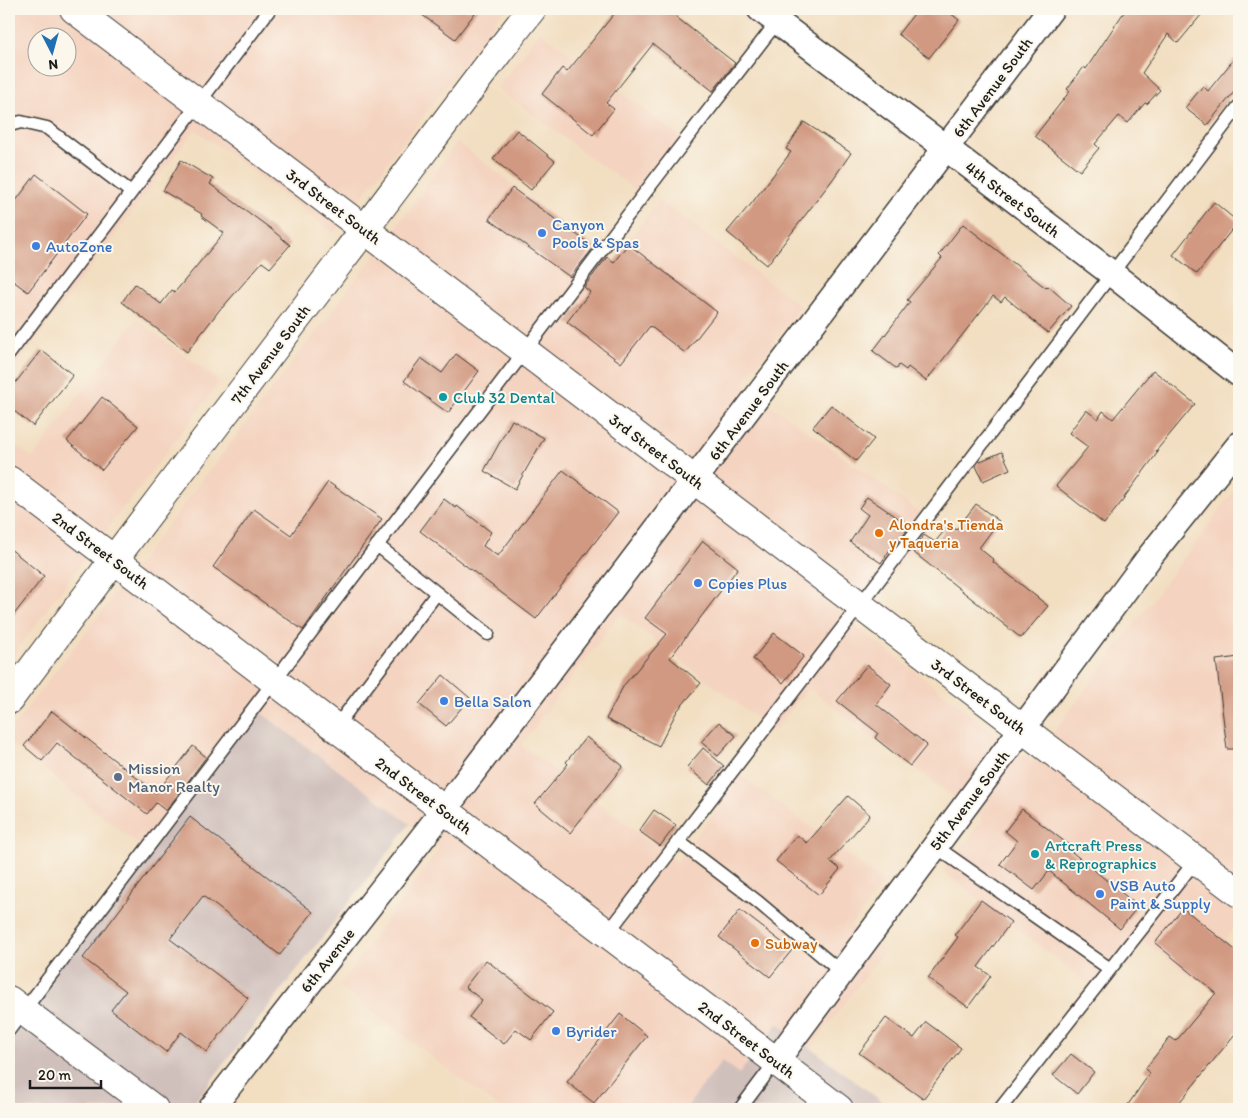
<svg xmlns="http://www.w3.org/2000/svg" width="1248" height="1118" viewBox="0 0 1248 1118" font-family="Itim,sans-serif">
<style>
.built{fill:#f4d3c0;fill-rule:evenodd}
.industrial{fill:#d0c0bc}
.building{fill:#d19981}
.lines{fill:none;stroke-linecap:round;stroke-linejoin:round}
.lane-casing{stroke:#3c3935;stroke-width:15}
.street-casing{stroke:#3c3935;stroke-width:28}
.secondary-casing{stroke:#3c3935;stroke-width:30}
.primary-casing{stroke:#3c3935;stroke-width:30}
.lane{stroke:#fff;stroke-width:12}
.street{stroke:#fff;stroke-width:25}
.secondary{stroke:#fff;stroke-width:28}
.primary{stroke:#fff;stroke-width:28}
.shop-dot{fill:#3f7fe0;stroke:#fbf7ec;stroke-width:2}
.culture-dot{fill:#0f9aa8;stroke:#fbf7ec;stroke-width:2}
.food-dot{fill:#e8710a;stroke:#fbf7ec;stroke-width:2}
.service-dot{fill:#5c6f8a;stroke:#fbf7ec;stroke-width:2}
.labels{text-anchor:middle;stroke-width:4;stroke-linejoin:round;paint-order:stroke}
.street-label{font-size:16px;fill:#1c1c1c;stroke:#fbf7ec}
.shop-label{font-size:16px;fill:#366cbe;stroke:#fbf7ec;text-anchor:start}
.culture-label{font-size:16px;fill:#0d838f;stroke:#fbf7ec;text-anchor:start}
.food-label{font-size:16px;fill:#c56008;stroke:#fbf7ec;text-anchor:start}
.service-label{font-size:16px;fill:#4e5e75;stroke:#fbf7ec;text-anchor:start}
</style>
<rect width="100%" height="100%" fill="#fbf7ec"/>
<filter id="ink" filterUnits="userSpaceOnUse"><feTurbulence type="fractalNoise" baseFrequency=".02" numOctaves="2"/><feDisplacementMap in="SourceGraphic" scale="10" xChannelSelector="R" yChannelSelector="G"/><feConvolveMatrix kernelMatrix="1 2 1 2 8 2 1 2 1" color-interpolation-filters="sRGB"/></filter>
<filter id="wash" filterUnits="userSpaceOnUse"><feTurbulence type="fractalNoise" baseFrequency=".0096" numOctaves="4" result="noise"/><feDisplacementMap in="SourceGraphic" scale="20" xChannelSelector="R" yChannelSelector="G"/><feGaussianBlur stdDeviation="1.12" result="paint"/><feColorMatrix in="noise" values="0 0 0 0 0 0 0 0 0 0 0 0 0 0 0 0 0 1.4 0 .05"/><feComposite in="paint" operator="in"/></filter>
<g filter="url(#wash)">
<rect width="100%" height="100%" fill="#f2dec1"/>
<path class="built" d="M9 9H505L334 233 195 129 9 375ZM38 38H68V68H38Z
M540 31 683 139 642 195 497 88Z
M457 142 613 262 659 200 801 306 742 384 933 522 855 626 1032 761 1239 484V921L1196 981 1143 941 1103 995 944 872 983 819 808 688 774 731 620 614 521 745 677 862 741 776 884 882 851 926 885 950 811 1048 778 1023 739 1074 722 1061 685 1109H501L339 986 440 847 252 706 143 849 9 741V732L398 225Z
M136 319 220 382 75 571 9 661V440L33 458Z"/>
<path class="industrial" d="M252 706 410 824 189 1109H9V1027Z
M778 1023 811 1048 892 1109H685L722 1061 739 1074Z"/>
<g id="blocks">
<path class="building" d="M414 9H478L455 39Z
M618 9H682L676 17 735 63 713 91 653 44 606 103 614 109 593 135 542 94 562 68 567 72Z
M918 9H945L959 20 929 58 898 34Z
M1126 9H1206L1178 43 1168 34 1142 73 1160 90 1147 104 1145 103 1128 123 1119 116 1095 144 1099 148 1080 171 1035 136 1070 91 1067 89 1084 67 1086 69Z
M1239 53V86L1207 125 1185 108 1203 86 1208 91Z
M804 122 851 153 833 179 767 265 727 232 748 207V208L791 152 786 149Z
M517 130 555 161 531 190 493 159Z
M181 160 213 179 210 184 271 229 290 245 270 268 262 262 222 308H221L187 352 122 302 135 284 161 304 172 290 175 292 224 233 201 216 202 214 163 191Z
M36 174 87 214 28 292 9 278V210Z
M512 188 594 247 570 277 489 219Z
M1214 202 1238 222 1197 274 1173 255Z
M963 224 1046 288 1048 286 1071 306 1048 333 1005 297 1001 302 993 296 926 381 908 367 906 370 899 365 897 369 873 351 910 302 907 300 942 258 939 255Z
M628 244 717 312 685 353 650 326 621 363 567 322 590 292 584 287 607 257 614 262Z
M41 350 73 375 33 426 9 407V391Z
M456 354 479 371 448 413 404 381 421 358 442 373Z
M1153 370 1195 404 1156 451 1158 452 1123 499H1124L1104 524 1056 486 1088 447 1069 433 1086 410 1098 419 1103 411 1113 419Z
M102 397 138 426 102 470 67 441Z
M831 405 874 439 856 461 813 427Z
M512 420 544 438 515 489 484 471Z
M1002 452 1010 469 983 481 976 466 978 462Z
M563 470 618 512 536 619 420 531 444 499 456 508 457 506 491 532 483 546 498 556Z
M328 482 382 519 303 630 213 567 254 509 291 535Z
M867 497 910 526 899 540 897 539 881 563 850 542 868 515 859 508Z
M976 504 999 521 979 548 994 560 993 562 1048 606 1021 638 912 551 924 535 935 542 950 524 956 530Z
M703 541 738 568 670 658 701 683 677 711 659 746 606 719 624 685 667 634 645 618Z
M9 548 44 576 9 621Z
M774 633 804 656 783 683 753 659Z
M1239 657V749H1227L1216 660Z
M867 665 891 684 876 704 927 745 910 766 875 738 878 733 837 701Z
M443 675 470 698 446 726 419 704Z
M52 711 156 793 193 746 206 757 166 811 156 803 147 814 57 743 42 761 24 746Z
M719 722 736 736 718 756 701 742Z
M586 737 623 766 570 833 535 804 568 764 566 762Z
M703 748 724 766 709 785 687 767Z
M848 796 870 815 830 861 840 869 819 895 776 861 797 835 807 843Z
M1022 809 1069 845 1067 848 1138 906 1120 929 1049 871 1034 890 1000 864 1017 841 1005 831Z
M654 810 676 825 660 846 639 831Z
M190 817 313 912 280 955 203 896 170 939 248 998 207 1052 181 1032 166 1052 111 1010 126 991 83 958Z
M981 900 1011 922 978 967 991 976 968 1007 928 978 958 937 955 935Z
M1183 908 1239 953V1029L1174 1109H1125L1150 1073 1145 1069 1170 1037 1176 1041 1216 993 1155 943Z
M740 910 792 950 770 977 719 937Z
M486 960 553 1012 531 1040 516 1029 504 1044 469 1017 482 1000 465 987Z
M620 1014 647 1036 594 1103 567 1082Z
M886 1018 914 1038 926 1022 961 1048 923 1099 859 1053Z
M1071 1054 1094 1072 1077 1094 1053 1075Z"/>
</g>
</g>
<g filter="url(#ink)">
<use href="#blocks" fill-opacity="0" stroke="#3c3935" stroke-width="1"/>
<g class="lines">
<defs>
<path id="lane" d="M9 126 10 125 21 122 47 128 131 192
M9 354 270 9
M377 545 488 634
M335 728 437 593
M678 841 758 902 841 972
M935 846 1110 969
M607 934 860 605 1239 106
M9 1030 660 173 787 9
M740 1109 776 1061
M1000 1109 1196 860"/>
<path id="street" d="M760 9 946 148 1111 273 1239 374
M776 1061 1151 555 1239 445
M211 1109 444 810 1051 9"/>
<path id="secondary" d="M9 700C118 552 231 406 342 259 406 176 467 91 532 9
M9 1000 154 1109"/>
<path id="primary" d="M74 9 1239 893
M9 480 839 1109"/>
</defs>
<use href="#lane" class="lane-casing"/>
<use href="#street" class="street-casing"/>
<use href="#secondary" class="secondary-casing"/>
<use href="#primary" class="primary-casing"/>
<use href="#lane" class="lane"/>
<use href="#street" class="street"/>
<use href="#secondary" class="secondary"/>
<use href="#primary" class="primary"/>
</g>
</g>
<g class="shop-dot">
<circle cx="542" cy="233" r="5"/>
<circle cx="36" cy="246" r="5"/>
<circle cx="698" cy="583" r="5"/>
<circle cx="444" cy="701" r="5"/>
<circle cx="1100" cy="894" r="5"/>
<circle cx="556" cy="1031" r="5"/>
</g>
<g class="culture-dot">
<circle cx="443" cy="397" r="5"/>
<circle cx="1035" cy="854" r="5"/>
</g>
<g class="food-dot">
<circle cx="879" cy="533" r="5"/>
<circle cx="755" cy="943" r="5"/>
</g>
<circle class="service-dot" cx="118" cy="777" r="5"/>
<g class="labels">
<g class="street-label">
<text transform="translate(992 87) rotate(-53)" y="6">6th Avenue South</text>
<text transform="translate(1013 199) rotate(37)" y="6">4th Street South</text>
<text transform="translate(334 206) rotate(37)" y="6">3rd Street South</text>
<text transform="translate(270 354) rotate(-53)" y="6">7th Avenue South</text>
<text transform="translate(748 410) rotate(-53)" y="6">6th Avenue South</text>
<text transform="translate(657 451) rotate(37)" y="6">3rd Street South</text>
<text transform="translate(101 550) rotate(37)" y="6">2nd Street South</text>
<text transform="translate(979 696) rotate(37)" y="6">3rd Street South</text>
<text transform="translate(424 795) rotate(37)" y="6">2nd Street South</text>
<text transform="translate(969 800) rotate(-53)" y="6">5th Avenue South</text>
<text transform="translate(327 960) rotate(-52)" y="6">6th Avenue</text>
<text transform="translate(747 1039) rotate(37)" y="6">2nd Street South</text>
</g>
<g class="shop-label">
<text x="552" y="230">Canyon<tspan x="552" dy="18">Pools &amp; Spas</tspan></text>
<text x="46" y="252">AutoZone</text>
<text x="708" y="589">Copies Plus</text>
<text x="454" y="707">Bella Salon</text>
<text x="1110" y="891">VSB Auto<tspan x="1110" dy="18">Paint &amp; Supply</tspan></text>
<text x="566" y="1037">Byrider</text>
</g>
<g class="culture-label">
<text x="453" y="403">Club 32 Dental</text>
<text x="1045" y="851">Artcraft Press<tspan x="1045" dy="18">&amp; Reprographics</tspan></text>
</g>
<g class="food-label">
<text x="889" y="530">Alondra's Tienda<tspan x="889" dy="18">y Taqueria</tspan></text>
<text x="765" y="949">Subway</text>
</g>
<g class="service-label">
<text x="128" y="774">Mission<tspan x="128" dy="18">Manor Realty</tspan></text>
</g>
</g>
<rect width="1248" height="1118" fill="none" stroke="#fbf7ec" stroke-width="30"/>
<g transform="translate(52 52) rotate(174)"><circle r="24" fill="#fbf7ec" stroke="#a29f99"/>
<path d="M0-4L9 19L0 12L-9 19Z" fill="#1f6fb2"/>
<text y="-8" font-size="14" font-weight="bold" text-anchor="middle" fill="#1c1c1c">N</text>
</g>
<path d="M30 1080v8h71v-8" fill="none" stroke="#1c1c1c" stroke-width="2.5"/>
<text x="38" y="1080" font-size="15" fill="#1c1c1c" stroke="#fbf7ec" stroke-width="4" paint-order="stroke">20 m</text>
</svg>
